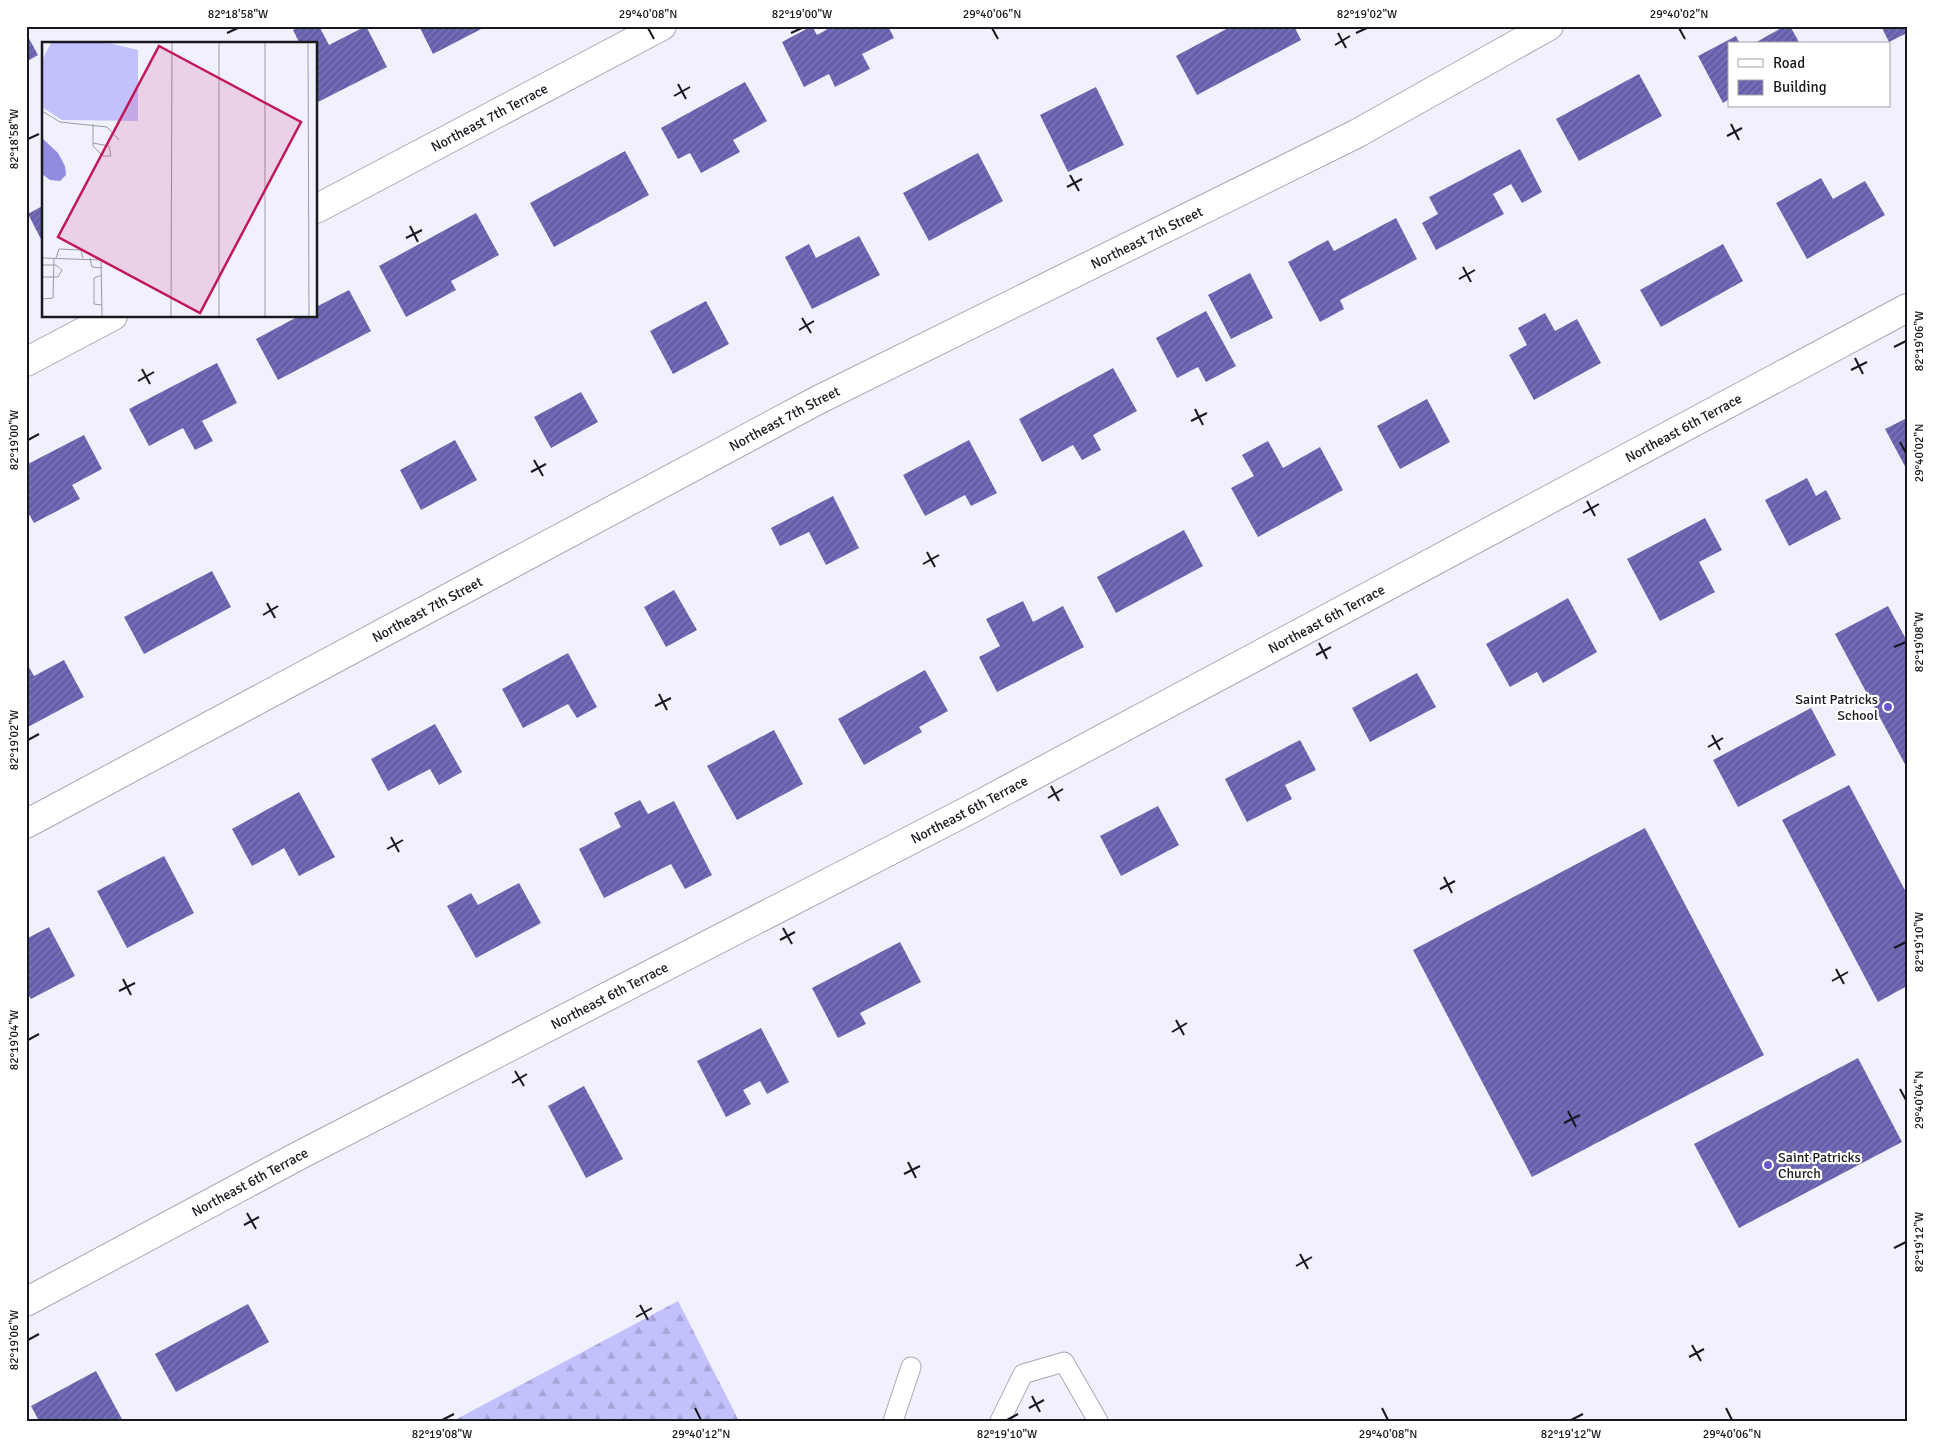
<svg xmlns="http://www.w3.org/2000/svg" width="1933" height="1447" viewBox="0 0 1933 1447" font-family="Signika,sans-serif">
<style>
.forest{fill:url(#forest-firs)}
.building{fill:url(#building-hatch)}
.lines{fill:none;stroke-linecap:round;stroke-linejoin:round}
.service-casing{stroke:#a8a8b9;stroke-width:21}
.minor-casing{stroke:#a8a8b9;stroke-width:30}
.service{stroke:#fff;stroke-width:19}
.minor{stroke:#fff;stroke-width:28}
.ticks{fill:none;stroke:#18181f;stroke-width:2}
.poi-dot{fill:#6956cf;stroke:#fff;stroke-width:2}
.labels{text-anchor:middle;stroke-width:4.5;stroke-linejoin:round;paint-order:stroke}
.street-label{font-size:14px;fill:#18181f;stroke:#fff}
.poi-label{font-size:14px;fill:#18181f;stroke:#fff;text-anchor:end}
.inset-road{fill:none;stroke:#9a9aa4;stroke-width:1}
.view{fill:#c2185b;fill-opacity:0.15;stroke:#c2185b;stroke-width:2.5}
.inset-edge{fill:none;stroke:#18181f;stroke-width:2.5}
.neatline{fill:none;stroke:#18181f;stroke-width:2}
.ticks-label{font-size:12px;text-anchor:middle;fill:#18181f}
</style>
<defs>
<pattern id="forest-firs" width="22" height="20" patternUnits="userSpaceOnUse" patternTransform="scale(1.25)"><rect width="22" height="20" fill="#c3c1fd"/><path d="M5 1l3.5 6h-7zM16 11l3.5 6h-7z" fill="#a7a5d8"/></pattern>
<pattern id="building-hatch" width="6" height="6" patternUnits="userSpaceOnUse" patternTransform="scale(1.25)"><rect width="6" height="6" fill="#665fae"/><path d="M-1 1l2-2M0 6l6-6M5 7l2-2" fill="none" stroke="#7f7ab2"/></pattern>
</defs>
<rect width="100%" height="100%" fill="#f1f1fd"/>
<path class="forest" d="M678 1301 739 1421H453Z"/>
<path class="building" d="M302 26H319L329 45 366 26 387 67 316 103V44H300L293 30Z
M419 26H487L433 54Z
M812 26 817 35 833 26H888L894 38 862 54 870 69 835 87 829 74 804 87 782 42Z
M1232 26H1294L1301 40 1197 95 1176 56Z
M1785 26H1790L1800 44H1753Z
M1881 26H1907V33L1889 42Z
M26 33 38 55 26 62Z
M1736 36 1740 44H1729V99L1723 103 1698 56Z
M1639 74 1662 116 1579 161 1556 119Z
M745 82 767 121 733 140 740 152 701 173 690 153 678 159 661 128Z
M1096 87 1124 145 1068 172 1040 115Z
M1520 149 1542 192 1522 203 1511 184 1493 194 1504 214 1436 250 1422 223 1438 214 1429 197Z
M625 151 649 195 554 247 530 203Z
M978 153 1003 201 929 241 903 193Z
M1821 178 1833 199 1865 181 1885 215 1807 259 1776 203Z
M44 205V245L28 214Z
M476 213 499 255 451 281 456 290 406 317 379 266Z
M1396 218 1417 259 1340 300 1344 309 1320 322 1288 262 1328 240 1334 251Z
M859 236 880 275 812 309 785 257 809 244 816 258Z
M1723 244 1743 281 1661 327 1640 290Z
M1250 273 1273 318 1231 339 1208 295Z
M349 290 371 331 278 380 256 339 299 316H316V307Z
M706 301 729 344 673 374 650 331Z
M1206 311 1236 366 1206 382 1198 367 1177 378 1156 338Z
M1545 313 1555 331 1577 319 1601 363 1534 400 1509 355 1527 345 1518 328Z
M217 363 237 403 202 421 213 441 195 450 183 428 149 446 129 409Z
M1113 368 1137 411 1093 435 1101 450 1082 460 1073 445 1042 462 1019 419Z
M581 392 598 422 551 448 534 417Z
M1427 399 1450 442 1400 469 1377 426Z
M1907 418V470L1885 429Z
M84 435 102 469 72 485 80 499 34 523 26 509V465Z
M455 440 477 480 421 510 400 470Z
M969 440 997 493 971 506 965 495 925 516 903 475Z
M1268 441 1283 468 1320 447 1343 490 1258 537 1231 488 1254 476 1242 455Z
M1807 478 1816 496 1826 490 1841 519 1789 546 1765 500Z
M833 496 859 548 826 565 809 532 780 546 771 528Z
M1705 518 1722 550 1699 562 1715 592 1660 621 1627 559Z
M1184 530 1203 566 1116 613 1097 577Z
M212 571 231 607 144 654 124 617Z
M674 590 697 630 666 647 644 607Z
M1568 598 1597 652 1543 683 1537 672 1510 687 1486 644Z
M1023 601 1033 622 1063 606 1084 647 997 692 979 657 1000 646 986 619Z
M1888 606 1907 641V768L1835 634Z
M568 653 597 707 577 718 568 704 523 728 502 689Z
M64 660 84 697 26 728V662L34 676Z
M925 670 948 711 919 727 922 732 864 765 838 719Z
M1417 673 1436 707 1370 742 1352 708Z
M1811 708 1836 755 1738 807 1713 760Z
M435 724 462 772 439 785 430 769 388 791 371 759Z
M774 730 803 784 737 820 707 766Z
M1300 740 1316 770 1285 785 1292 799 1247 822 1225 779Z
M1849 785 1907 894V986L1878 1002 1782 820Z
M299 792 335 857 299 876 284 848 252 866 232 829Z
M640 800 648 814 674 801 712 875 685 889 671 864 604 898 579 849 621 827 614 813Z
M1158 806 1179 845 1121 876 1100 836Z
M1645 828 1764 1055 1532 1177 1413 950Z
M164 856 194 913 127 948 97 891Z
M519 883 541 923 476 958 447 906 471 893 478 905Z
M49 927 75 976 31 999 26 991V939Z
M900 942 921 982 860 1013 866 1024 838 1038 812 988Z
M761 1028 789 1082 767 1094 760 1081 743 1090 751 1104 726 1117 697 1061Z
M1858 1058 1902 1142 1739 1228 1694 1144Z
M584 1086 623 1159 586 1178 548 1106Z
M248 1304 269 1342 176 1392 155 1354Z
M96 1371 123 1421H39L31 1406Z"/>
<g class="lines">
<defs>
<path id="service" d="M893 1421 911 1367
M1000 1421 1023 1374 1064 1362 1098 1421"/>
<g id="minor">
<path id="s1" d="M316 209 662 26"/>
<path d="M26 362 113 316"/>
<path id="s2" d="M26 824 818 400 1356 134 1549 26"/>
<path id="s3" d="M26 1302 298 1156 971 809 1907 308"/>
</g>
</defs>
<use href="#service" class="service-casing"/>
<use href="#minor" class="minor-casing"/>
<use href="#service" class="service"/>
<use href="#minor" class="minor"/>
</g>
<path class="ticks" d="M648 28 654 39M992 28 998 39M1679 28 1685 39M227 33 238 28M791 33 802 28M1338 33 1346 48M1356 33 1367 28M1335 45 1350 36M678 84 686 99M674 96 690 87M1731 124 1739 140M1727 136 1742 128M28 139 39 134M1070 175 1079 191M1067 187 1082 179M410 226 418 242M406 238 422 230M1463 267 1471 282M1459 279 1475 270M802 318 811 333M799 330 814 321M1894 347 1906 341M1855 358 1863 374M142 369 150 384M1851 370 1867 362M138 381 154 372M1195 409 1203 425M1191 421 1207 413M28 440 39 434M1900 442 1906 453M534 460 543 476M531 472 546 464M1587 501 1595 516M1583 513 1599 504M927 552 935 567M923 564 939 555M267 603 275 618M263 615 278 606M1319 643 1327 659M1894 647 1906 642M1316 655 1331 647M659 694 667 710M655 706 671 698M1712 735 1720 750M28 740 39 734M1708 747 1723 738M1051 786 1059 801M1048 798 1063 789M391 837 399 852M387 849 403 840M1444 877 1452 893M1440 889 1455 881M783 928 792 944M780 940 795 932M1894 948 1906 942M1836 969 1844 984M123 979 131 995M1832 981 1848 972M119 991 135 983M1176 1020 1184 1035M1172 1032 1187 1023M28 1040 39 1034M515 1071 524 1086M512 1083 527 1074M1900 1089 1906 1100M1568 1111 1576 1127M1564 1123 1580 1115M908 1162 916 1178M904 1174 920 1166M247 1213 256 1229M244 1225 259 1217M1894 1248 1906 1242M1300 1254 1308 1269M1296 1266 1312 1257M640 1305 648 1320M636 1317 652 1308M28 1340 39 1334M1692 1345 1701 1361M1689 1357 1704 1349M1032 1396 1040 1412M695 1408 701 1420M1029 1408 1044 1400M1382 1408 1388 1420M1726 1408 1732 1420M442 1420 454 1414M1007 1420 1018 1414M1571 1420 1583 1414"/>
<g class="poi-dot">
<circle cx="1888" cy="707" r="5"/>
<circle cx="1768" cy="1165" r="5"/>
</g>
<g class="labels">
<g class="street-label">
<text dy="5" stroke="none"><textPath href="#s1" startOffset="196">Northeast 7th Terrace</textPath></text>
<text dy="5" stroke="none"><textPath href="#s2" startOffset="1265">Northeast 7th Street</textPath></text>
<text dy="5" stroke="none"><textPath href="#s2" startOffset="860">Northeast 7th Street</textPath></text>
<text dy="5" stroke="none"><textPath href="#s3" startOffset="1874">Northeast 6th Terrace</textPath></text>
<text dy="5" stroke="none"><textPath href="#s2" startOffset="455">Northeast 7th Street</textPath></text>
<text dy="5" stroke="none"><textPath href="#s3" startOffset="1469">Northeast 6th Terrace</textPath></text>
<text dy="5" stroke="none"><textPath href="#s3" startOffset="1064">Northeast 6th Terrace</textPath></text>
<text dy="5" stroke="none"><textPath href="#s3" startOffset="659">Northeast 6th Terrace</textPath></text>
<text dy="5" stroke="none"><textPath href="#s3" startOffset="254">Northeast 6th Terrace</textPath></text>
</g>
<g class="poi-label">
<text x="1878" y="704">Saint Patricks<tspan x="1878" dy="16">School</tspan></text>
<text x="1778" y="1162" text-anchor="start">Saint Patricks<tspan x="1778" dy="16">Church</tspan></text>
</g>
</g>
<g transform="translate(42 42)">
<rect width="275" height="275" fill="#f1f1fd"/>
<path d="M9 1H67L96 8V79L20 78 0 65V18Z" fill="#c3c1fd"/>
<path d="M0 96 16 111 23 124 24 133 18 139 8 138 0 132Z" fill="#918cdf"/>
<path class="inset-road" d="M223 1V274M266 1 267 274M0 69 18 80 65 85 77 98M51 101 67 104 69 114H61L51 104V82M0 216 59 218 60 274M14 216 17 207 39 208 41 216M48 216 50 225 60 226M0 223H14L20 228 16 235H0M60 233 52 236V262L60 263M0 257 11 256 12 216M129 274 130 1M177 274V1"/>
<path class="view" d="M117 4 259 80 158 271 16 195Z"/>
<rect width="275" height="275" class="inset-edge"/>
</g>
<rect width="1933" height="1447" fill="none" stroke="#ffffff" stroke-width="55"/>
<rect x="1728" y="42" width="162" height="65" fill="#ffffff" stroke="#a3a3a5"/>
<rect x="1738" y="59" width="25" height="8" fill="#ffffff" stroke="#a3a3a5"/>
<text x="1773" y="68" font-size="15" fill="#18181f">Road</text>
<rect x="1738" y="80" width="25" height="15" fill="url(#building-hatch)" stroke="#a3a3a5"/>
<text x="1773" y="92" font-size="15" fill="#18181f">Building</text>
<rect x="28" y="28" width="1878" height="1392" class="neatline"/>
<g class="ticks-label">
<text x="238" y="18">82°18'58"W</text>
<text x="648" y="18">29°40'08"N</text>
<text x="802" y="18">82°19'00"W</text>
<text x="992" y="18">29°40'06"N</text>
<text x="1367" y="18">82°19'02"W</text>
<text x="1679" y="18">29°40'02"N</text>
<text transform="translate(14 139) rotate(-90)" y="4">82°18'58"W</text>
<text transform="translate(1919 341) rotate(-90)" y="4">82°19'06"W</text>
<text transform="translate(14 440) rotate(-90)" y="4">82°19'00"W</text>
<text transform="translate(1919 453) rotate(-90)" y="4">29°40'02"N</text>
<text transform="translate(1919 642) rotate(-90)" y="4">82°19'08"W</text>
<text transform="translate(14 740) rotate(-90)" y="4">82°19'02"W</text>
<text transform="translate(1919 942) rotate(-90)" y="4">82°19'10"W</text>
<text transform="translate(14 1040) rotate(-90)" y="4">82°19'04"W</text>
<text transform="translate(1919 1100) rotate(-90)" y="4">29°40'04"N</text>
<text transform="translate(1919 1242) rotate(-90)" y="4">82°19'12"W</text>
<text transform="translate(14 1340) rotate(-90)" y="4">82°19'06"W</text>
<text x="442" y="1438">82°19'08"W</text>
<text x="701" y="1438">29°40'12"N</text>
<text x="1007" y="1438">82°19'10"W</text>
<text x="1388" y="1438">29°40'08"N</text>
<text x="1571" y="1438">82°19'12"W</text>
<text x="1732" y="1438">29°40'06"N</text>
</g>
</svg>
